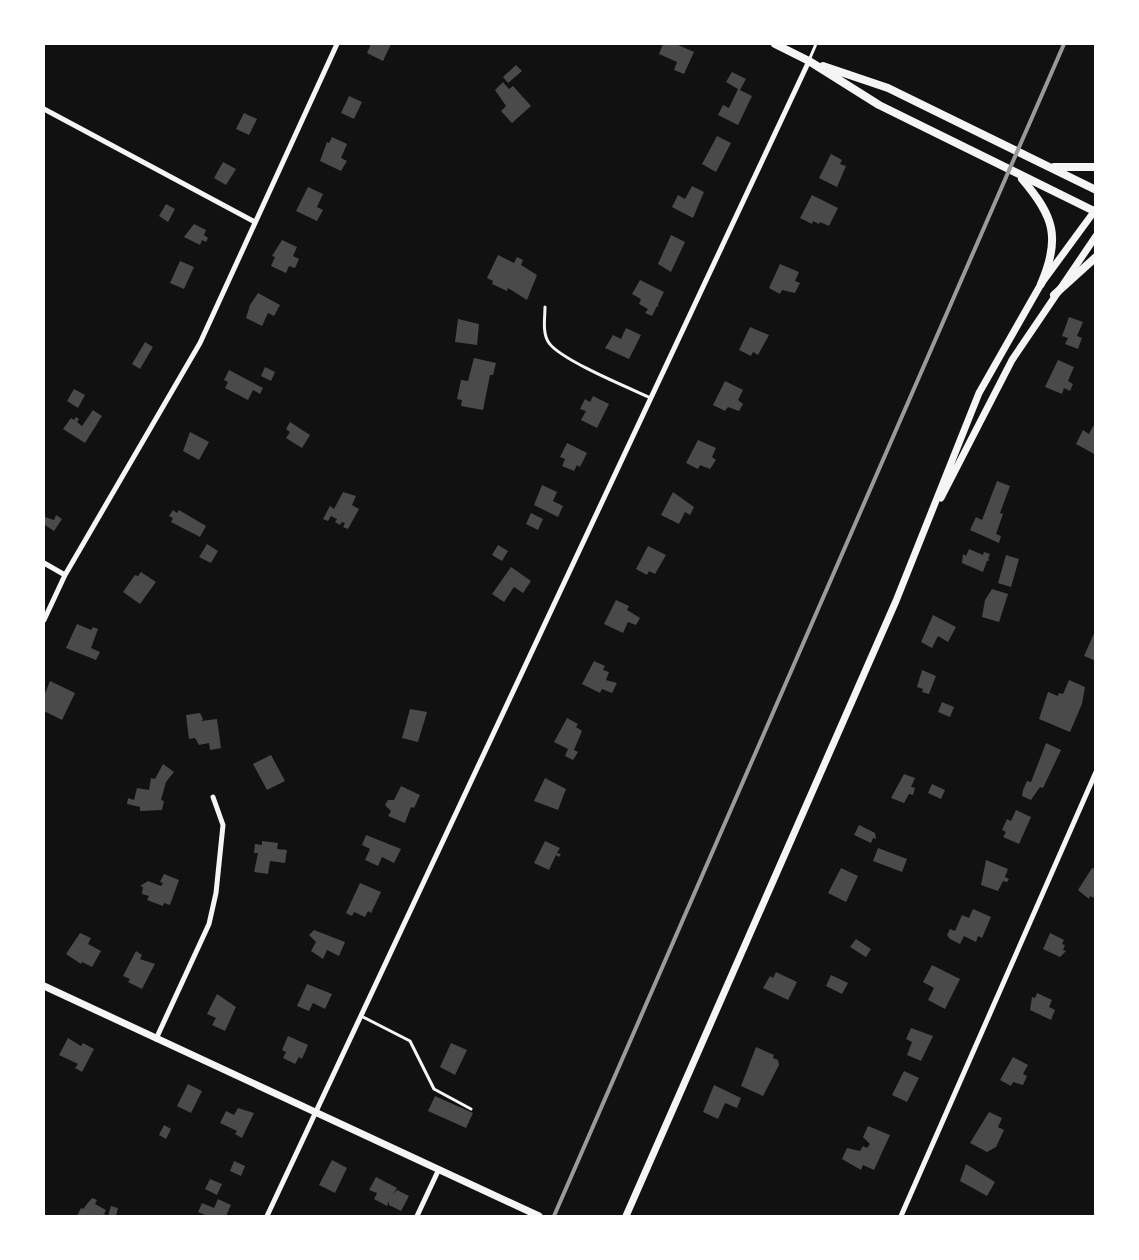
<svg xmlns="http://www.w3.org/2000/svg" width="1139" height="1260" viewBox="0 0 1139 1260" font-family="'Varela Round',sans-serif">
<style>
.building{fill:#4a4a4a}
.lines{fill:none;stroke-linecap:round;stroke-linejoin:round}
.service{stroke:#f5f5f5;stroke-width:3}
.minor{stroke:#f5f5f5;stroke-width:5}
.tertiary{stroke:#f5f5f5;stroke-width:7}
.secondary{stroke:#f5f5f5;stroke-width:8}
.rail{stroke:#9a9a9a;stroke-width:4}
</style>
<rect width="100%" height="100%" fill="#111"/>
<path class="building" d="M371 44H391L383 61 367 53Z
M663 44H676L694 52 684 74 674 70 677 62 659 54Z
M516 65 522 71 508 83 503 77Z
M732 72 746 79 740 90 752 96 738 125 718 115 723 105 729 108 738 89 726 82Z
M503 82 509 89 513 86 531 106 512 123 501 111 506 106 495 90Z
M349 96 362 102 354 119 341 113Z
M244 113 257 119 249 135 236 129Z
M717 136 731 143 716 172 702 164Z
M332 137 347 144 341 158 347 161 341 171 320 161 327 142 329 143Z
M831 154 842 160 840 164 846 166 837 187 819 178Z
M223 162 236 169 226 185 214 178Z
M692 186 704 192 693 218 672 207 678 195 685 199Z
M308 187 323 194 317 207 323 210 317 221 296 211Z
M812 195 838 208 829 226 820 222 819 224 813 221 812 224 800 218Z
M166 204 175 209 168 222 159 216Z
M194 224 206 230 204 235 208 238 206 242 202 240 200 245 184 237Z
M671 235 685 242 671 272 658 264Z
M282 240 297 247 293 256 299 259 295 268 289 266 286 273 271 266 275 257 272 256Z
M498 255 514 263 517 257 523 260 521 265 537 275 527 300 508 288 507 291 492 284 493 281 487 278Z
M180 261 194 267 184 289 170 283Z
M780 264 799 272 795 281 800 283 795 293 782 290 780 294 769 288Z
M640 280 664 292 658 304 659 307 657 306 652 316 645 313 648 309 639 304 641 299 632 294Z
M258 293 280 305 274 316 268 313 262 326 246 318 250 305Z
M1069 317 1083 322 1077 336 1082 338 1078 349 1065 344 1068 338 1062 336Z
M458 319 479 324 477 345 455 342Z
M750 327 769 335 758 355 753 352 751 356 739 350Z
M626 328 641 335 629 359 605 348 613 335 621 339Z
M145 342 153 347 140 369 132 364Z
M474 358 496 363 493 375H490L483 410 461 406 462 400 457 399 461 380 468 381Z
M1058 360 1074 367 1068 381 1073 384 1070 391 1064 388 1062 394 1045 387Z
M265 367 275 372 271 381 261 376Z
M229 370 263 388 260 394 253 390 248 400 225 388 228 382 224 380Z
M725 381 743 390 738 400 743 404 739 411 728 407 725 411 713 405Z
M74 389 85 395 78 408 67 401Z
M593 396 609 404 597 428 581 420 586 411 580 409 585 399 590 402Z
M93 410 102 416 85 443 63 429 71 418 74 420 76 417 79 419 77 422 82 426Z
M290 422 310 435 302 448 286 438 290 432 286 429Z
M1093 426 1096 427V455L1076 444 1083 430 1089 434Z
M190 432 209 442 199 460 183 451Z
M698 440 716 448 712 457 716 460 710 469 700 465 698 469 686 463Z
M567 443 587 453 580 467 577 465 574 471 562 466 565 459 560 457Z
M997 481 1010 486 1000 513 1003 514 996 534 1001 536 999 543 970 530 976 517 982 520Z
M542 485 557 492 553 501 563 506 558 517 534 505Z
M343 492 356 496 352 505 359 509 348 529 343 527 345 523 342 522 340 525 335 522 337 519 331 516 328 521 323 519 330 506 334 509Z
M673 492 694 507 690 515 685 512 679 524 661 515Z
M173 510 177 513 179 510 206 526 200 537 171 522 173 518 169 516Z
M531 513 543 519 538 530 526 524Z
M56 515 62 519 54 531 45 525 44 527 45 517 54 520Z
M207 544 218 551 211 563 199 557Z
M498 545 508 551 502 561 492 555Z
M648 546 666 555 655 574 649 571 647 575 636 569Z
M969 549 983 555 984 552 990 554 988 559 990 560 987 561 983 572 962 563 963 554 966 556Z
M1006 555 1019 559 1011 587 998 583Z
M511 567 531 581 523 593 514 587 504 602 492 594Z
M141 572 156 582 140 604 123 592 135 575 138 576Z
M992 589 1008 594 999 622 982 617 985 600Z
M616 600 629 606 627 610 640 618 636 625 628 622 623 633 604 624Z
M933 615 956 627 948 642 938 636 932 648 921 642Z
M77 624 91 630 93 627 98 629 91 648 100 652 96 660 66 648Z
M1096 629V661L1084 656Z
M594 661 605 666 603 670 609 672 606 680 617 683 612 693 602 689 600 693 582 684Z
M922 670 936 676 929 694 922 692 923 689 917 687Z
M1069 680 1085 687 1082 704 1070 732 1039 719 1048 692 1058 696 1059 693 1063 694Z
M50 681 75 693 62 720 44 711V696Z
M942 702 954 707 950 717 938 712Z
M410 709 427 712 418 742 402 738Z
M200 713 203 719 201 721 217 719 221 748 210 750 209 743 199 745 195 738 189 739 186 715Z
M567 718 578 724 576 727 582 731 574 750 578 752 573 760 565 756 568 749 554 742Z
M1046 743 1061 750 1043 788 1040 787 1031 800 1022 796 1023 790 1027 781 1031 782Z
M271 755 285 781 267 790 253 764Z
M163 764 174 772 166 782 161 800 164 801 162 810 140 811V807L127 804 128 798 134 800 137 788 149 790 151 778 155 779Z
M904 774 915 778 911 787 915 788 913 795 909 794 904 803 891 798Z
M545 778 566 789 558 810 534 801Z
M932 784 945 790 941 799 928 793Z
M401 786 420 795 414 808 411 807 405 823 388 816 391 811 385 805 388 800H394Z
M1016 810 1031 817 1019 844 1003 837 1006 832 1002 830 1007 819 1011 821Z
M859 825 875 833 876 839 873 838 871 843 854 835Z
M366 835 401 849 394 863 382 857 378 866 365 860 370 849 362 845Z
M262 841 278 843 277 849 287 850 285 863 270 861 268 874 254 872 258 853H254L255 844 262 845Z
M545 841 560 848 557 853 561 854 559 857 556 855 549 870 534 863Z
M878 848 907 859 902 872 873 861Z
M986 860 1008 869 1005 877 1009 879 1007 882 1003 881 998 891 981 885Z
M841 868 858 876 846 902 828 893Z
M1092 868 1096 869V899L1090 896 1089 899 1078 890Z
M164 874 179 880 170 905 164 903 163 906 147 900 149 896 142 894 143 887 140 886 148 881 161 886 163 883 160 882Z
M360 883 381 892 371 913 368 911 365 917 354 912 352 916 346 913Z
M973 909 991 917 982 938 978 936 976 942 964 936 960 944 950 939 947 935 950 929 955 931 962 915 969 918Z
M314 930 345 942 339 956 327 950 323 959 311 951 316 942 309 935Z
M80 933 91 938 88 944 101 951 92 967 82 962 81 964 66 954Z
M1050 933 1064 940 1062 944 1065 945 1063 950 1066 951 1060 957 1043 949Z
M856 939 871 949 866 957 850 947Z
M136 951 142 955 140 959 155 964 142 989 128 982 130 979 123 976Z
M932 965 960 979 945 1009 928 1000 934 988 923 982Z
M776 972 797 982 788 1000 763 988 770 976 773 978Z
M831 975 848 983 842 994 826 986Z
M307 984 332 994 325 1009 313 1003 309 1011 297 1006Z
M1037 993 1052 1000 1049 1007 1055 1010 1051 1020 1030 1010 1032 997 1035 998Z
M217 994 236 1007 225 1031 212 1025 216 1018 207 1014Z
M911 1028 933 1036 921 1061 907 1055 912 1042 906 1039Z
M288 1036 308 1045 302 1059 299 1057 295 1064 283 1058 286 1052 282 1050Z
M68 1038 81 1046 83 1043 94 1049 82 1072 75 1068 78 1064 59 1055Z
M451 1043 467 1050 455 1075 440 1067Z
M756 1047 774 1055 773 1058 778 1060 779 1065 763 1096 741 1086Z
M1013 1057 1028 1065 1023 1074 1027 1076 1023 1085 1013 1082 1011 1086 1000 1080Z
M904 1071 919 1078 907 1102 892 1095Z
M188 1084 202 1091 191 1113 177 1106Z
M714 1085 741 1098 737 1108 725 1103 718 1119 703 1112Z
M435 1096 473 1113 466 1128 428 1111Z
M238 1108 254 1113 242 1138 235 1134 237 1131 220 1123 226 1111 234 1115Z
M989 1112 1002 1118 998 1127 1004 1130 996 1147 987 1152 970 1143Z
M164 1125 171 1129 166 1139 159 1135Z
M868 1126 890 1135 874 1170 863 1165 861 1170 842 1159 847 1148 860 1151 863 1146 867 1148 870 1144 863 1137Z
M332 1160 347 1168 335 1193 319 1185Z
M234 1161 245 1166 241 1176 230 1171Z
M966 1164 995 1182 987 1196 960 1181Z
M376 1177 397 1188 393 1194 397 1190 409 1196 401 1211 389 1205V1201L387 1206 374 1199 377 1193 369 1190Z
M210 1179 222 1184 217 1195 205 1189Z
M92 1198 97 1200 95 1204 106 1210 104 1214 108 1216 111 1206 118 1208 116 1216H77L81 1208 83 1209Z
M218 1199 231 1205 226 1216H208L198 1212 202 1203 214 1208Z"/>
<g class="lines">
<path class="service" d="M810 58 816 44
M545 307C545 318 542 333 549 343 561 360 629 388 651 398
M361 1016 410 1041 434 1089 471 1109"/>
<path class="minor" d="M44 109 255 222
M44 563 65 575
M44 620 65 575 200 343 337 44
M156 1039 209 924 216 893 223 825 213 797
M267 1216 809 61
M417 1216 439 1169
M901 1216 1096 772"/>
<path class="tertiary" d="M941 498 1012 360 1096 236
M44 986 539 1216
M626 1216 896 601 979 393 1041 284 1096 209"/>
<path class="secondary" d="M775 44 809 61 879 105 1096 212
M823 66 888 88 1096 190
M1054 167H1096
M1022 179C1054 216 1061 238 1041 284
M1054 295 1096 257"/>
<path class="rail" d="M554 1216 1064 44"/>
</g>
<rect width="1139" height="1260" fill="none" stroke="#ffffff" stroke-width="90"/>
</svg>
